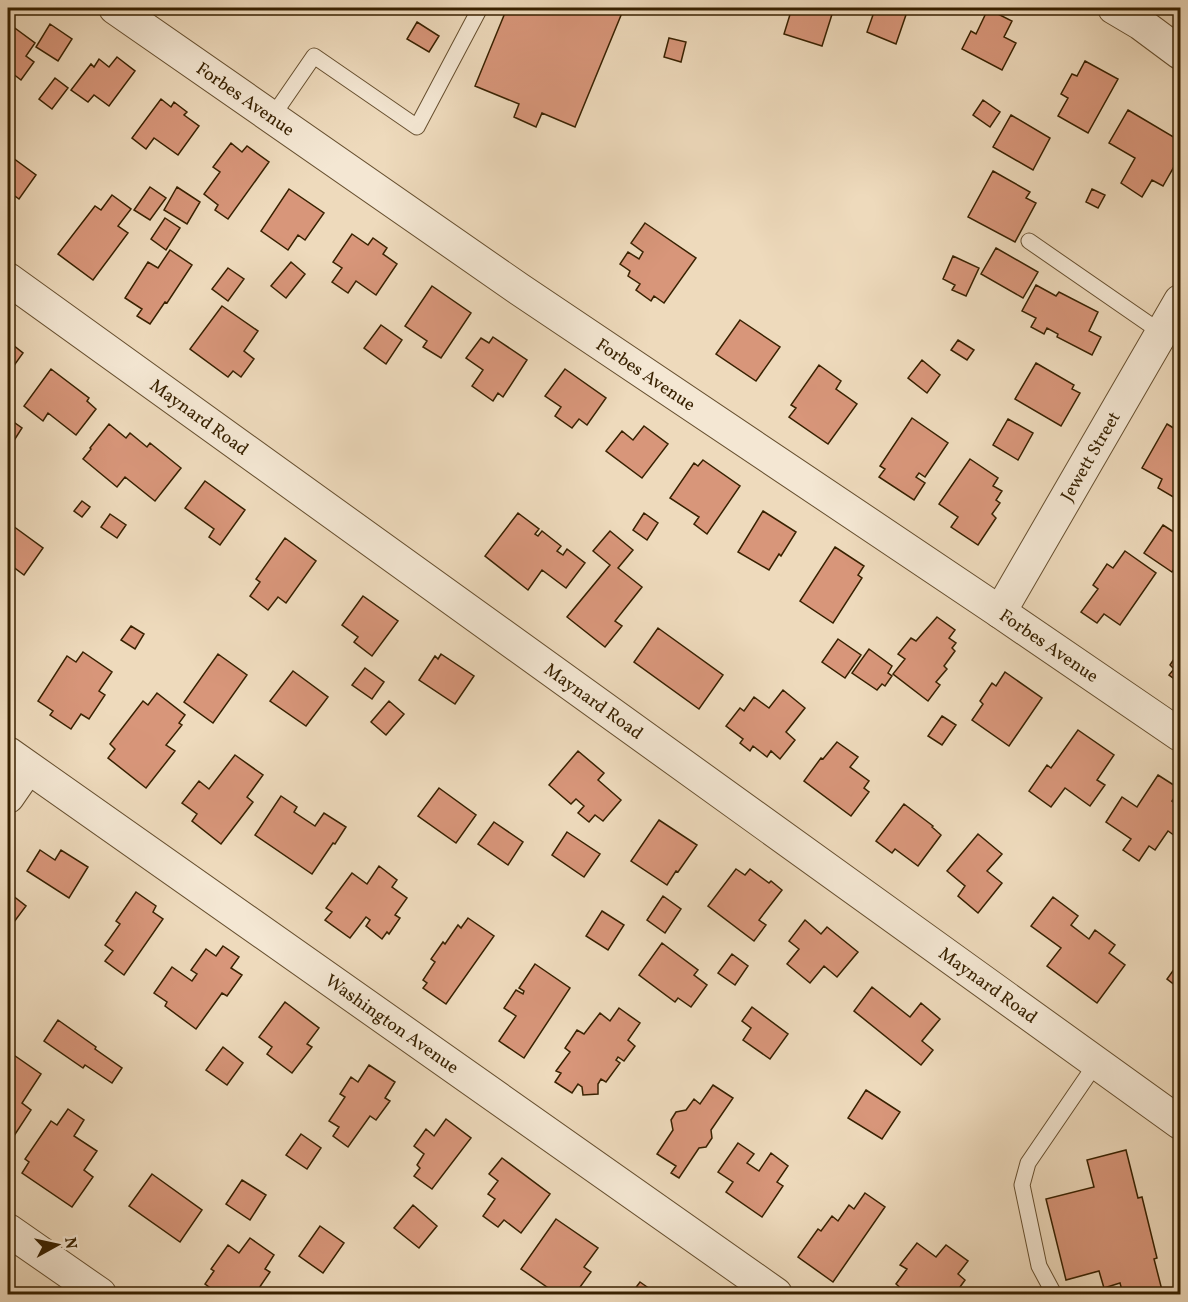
<svg xmlns="http://www.w3.org/2000/svg" width="1188" height="1302" viewBox="0 0 1188 1302" font-family="Vollkorn,serif">
<style>
.building{fill:#d8967a;stroke:#382100;stroke-width:1.5}
.lines{fill:none;stroke-linecap:round;stroke-linejoin:round}
.service-casing{stroke:#664f2f;stroke-width:17}
.minor-casing{stroke:#664f2f;stroke-width:34}
.service{stroke:#f4e7d3;stroke-width:15}
.minor{stroke:#f4e7d3;stroke-width:32}
.labels{text-anchor:middle;stroke-width:4.5;stroke-linejoin:round;paint-order:stroke}
.street-label{font-size:18px;fill:#382100;stroke:#f4e7d3}
</style>
<rect width="100%" height="100%" fill="#eedabc"/>
<filter id="stains"><feTurbulence type="fractalNoise" baseFrequency=".00333" numOctaves="4"/><feColorMatrix values="0 0 0 0 .2 0 0 0 0 .09 0 0 0 0 .02 0 0 0 .5 -.17"/></filter>
<radialGradient id="worn" r=".72"><stop offset=".6" stop-color="#630" stop-opacity="0"/><stop offset="1" stop-color="#630" stop-opacity=".3"/></radialGradient>
<path class="building" d="M507 8H624L575 127 542 113 536 127 514 117 519 104 475 86Z
M792 8H834L822 46 784 34Z
M880 8H920L918 13 908 9 896 44 867 32 874 12 878 14Z
M988 9 1012 21 1004 37 1016 43 1002 70 962 49 971 31 976 34Z
M417 22 439 36 429 52 407 39Z
M8 23 35 43 26 56 34 62 21 80 8 70Z
M50 24 72 39 58 61 36 47Z
M669 38 686 42 681 62 664 57Z
M117 57 135 71 109 106 94 95 88 102 71 90 91 64 94 67 99 59 109 67Z
M1085 61 1118 79 1088 133 1058 116 1068 98 1061 94 1072 74 1077 76Z
M55 78 68 88 52 109 39 99Z
M161 99 171 107 174 102 187 112 184 115 199 126 178 155 154 138 146 149 132 138Z
M983 100 1000 112 990 127 973 115Z
M1128 110 1177 139 1175 144 1180 147V156L1163 186 1152 180 1142 197 1121 183 1135 158 1109 143Z
M1011 115 1050 138 1033 170 993 147Z
M231 143 242 152 247 146 269 162 228 219 215 210 218 205 204 194 220 172 213 167Z
M13 158 36 175 19 199 8 191V161L10 163Z
M993 171 1030 192 1026 198 1036 203 1015 242 968 217Z
M150 187 166 198 150 220 134 210Z
M177 187 200 202 187 224 164 210Z
M289 189 324 213 305 240 298 235 288 250 261 231Z
M1092 189 1105 195 1098 208 1086 202Z
M112 195 131 209 118 226 128 233 93 280 58 254 95 206 101 210Z
M165 218 180 228 166 250 151 239Z
M645 223 696 258 664 303 654 296 651 301 636 290 640 284 628 276 630 271 620 264 628 252 639 259 643 252 631 243Z
M352 234 368 245 373 238 387 248 383 254 397 264 376 295 356 281 348 293 332 282 342 268 333 262Z
M996 248 1038 272 1023 298 981 274Z
M170 250 192 265 167 303 165 302 150 324 137 316 142 309 125 298 148 262 158 268Z
M953 256 979 268 966 296 952 290 955 285 943 279Z
M291 262 305 274 286 298 271 286Z
M228 268 244 279 228 301 212 289Z
M1036 285 1056 296 1059 292 1098 312 1089 331 1101 337 1092 355 1057 337 1058 334 1047 328 1044 334 1031 327 1036 318 1022 311Z
M432 286 471 313 441 358 423 347 427 341 405 326Z
M222 306 258 331 244 351 254 359 241 377 233 371 228 377 190 349Z
M740 320 780 347 756 381 716 354Z
M381 325 402 340 386 364 364 348Z
M493 337 527 360 503 397 498 393 493 401 472 386 483 370 466 358 481 338 489 343Z
M958 340 974 350 967 360 951 350Z
M8 341 23 353 8 374Z
M922 360 940 375 927 393 908 378Z
M1036 363 1074 385 1072 389 1080 393 1061 426 1015 399Z
M819 365 841 381 836 389 857 404 828 444 789 417 796 408 791 405Z
M51 369 89 398 87 401 96 409 76 435 48 413 43 421 24 406Z
M565 369 606 398 587 425 579 419 572 428 555 416 561 407 545 396Z
M8 418 22 428 8 450Z
M912 418 948 443 925 477 919 473 916 477 925 483 914 500 879 477 885 469 880 466Z
M1008 419 1033 433 1018 460 993 445Z
M109 424 126 438 130 433 147 447 150 443 181 468 155 501 125 477 117 487 83 459 91 449 90 448Z
M1167 424 1180 432V489L1175 498 1158 488 1162 479 1142 468Z
M644 426 668 444 642 478 606 451 622 431 633 440Z
M970 459 998 478 993 486 1002 491 996 500 1000 503 992 514 996 518 978 545 951 527 958 517 939 504Z
M703 460 740 486 707 534 694 524 699 517 670 498 694 463 698 466Z
M205 481 245 510 220 545 209 537 214 529 185 508Z
M82 501 90 507 82 517 74 511Z
M763 511 796 532 781 556 779 554 769 570 738 552Z
M518 513 539 529 535 534 538 536 542 531 561 546 557 551 563 555 567 549 585 563 566 588 542 570 528 590 485 556Z
M644 513 658 523 647 540 633 530Z
M110 514 126 525 117 538 101 527Z
M1163 525 1180 536V560L1172 572 1144 553Z
M13 526 43 548 24 575 8 563V534Z
M610 531 633 550 618 568 642 587 615 621 622 626 605 647 567 617 610 565 593 551Z
M285 538 316 561 286 603 278 597 268 610 250 596 260 582 256 579Z
M835 547 864 566 858 575 862 578 833 623 800 601Z
M1125 551 1156 573 1120 625 1104 614 1097 623 1081 612 1098 589 1093 585 1107 564 1113 568Z
M363 596 398 621 372 656 354 642 358 637 342 625Z
M937 617 955 630 949 638 956 643 952 648 955 651 944 666 947 669 936 682 940 685 928 701 893 674 905 659 898 654 911 638 916 641Z
M131 626 144 634 135 649 121 640Z
M658 628 723 675 699 709 634 662Z
M838 639 861 655 845 678 822 662Z
M869 649 892 666 888 673 892 676 885 686 882 684 877 690 852 673Z
M1180 650V683L1169 675 1174 669 1170 665Z
M83 652 112 672 99 691 105 695 89 719 81 714 71 729 50 715 53 711 38 701 67 656 76 662Z
M218 654 247 675 213 723 184 702Z
M441 654 474 676 455 704 419 680 435 656 438 659Z
M365 668 384 682 372 699 352 685Z
M293 671 328 697 306 726 270 701Z
M1005 672 1042 698 1009 746 972 720 983 704 980 701 992 683 996 686Z
M783 690 805 708 786 732 795 740 780 759 771 751 767 757 753 746 750 751 740 743 743 739 726 726 740 708 744 711 754 697 769 708Z
M157 693 185 715 179 723 182 725 166 745 175 751 146 788 108 758 115 749 110 744 143 701 148 705Z
M389 701 404 714 386 735 371 722Z
M942 716 956 725 942 745 928 736Z
M1078 730 1114 755 1097 780 1105 785 1090 806 1065 788 1051 807 1029 791 1047 765 1051 768Z
M837 742 858 757 850 767 869 781 864 788 869 792 851 816 804 781 821 758 823 759Z
M578 751 604 773 598 780 621 800 603 821 595 815 589 822 578 813 584 806 576 799 571 804 549 785Z
M235 755 263 775 247 797 253 802 221 844 192 821 197 814 182 803 199 781 209 789Z
M1158 775 1180 789 1172 801 1178 806 1177 809 1180 811V835L1178 838 1168 831 1155 850 1149 846 1139 861 1123 850 1131 839 1106 822 1122 797 1137 807Z
M439 788 476 815 456 843 418 816Z
M281 796 297 807 294 812 315 826 324 813 346 827 335 844 333 843 312 874 255 835Z
M904 804 933 826 932 827 941 835 918 866 895 849 892 853 876 841Z
M659 820 697 845 678 872 676 871 667 885 631 861Z
M494 822 523 842 508 865 478 844Z
M567 832 600 854 584 877 552 855Z
M978 834 1002 854 987 871 1002 883 978 913 958 896 965 886 947 871Z
M40 850 55 860 61 850 88 867 69 898 27 871Z
M379 866 397 880 392 887 407 898 395 915 400 918 389 934 387 932 382 939 366 926 370 920 366 917 350 938 325 920 332 912 326 908 352 873 367 884Z
M736 869 745 875 750 869 769 883 771 881 782 890 759 920 766 925 754 941 708 906Z
M8 892 26 906 8 930Z
M136 892 156 906 153 912 163 919 124 975 105 961 113 951 105 945 120 924 116 921Z
M663 896 681 909 665 933 647 920Z
M1053 897 1078 916 1071 925 1089 939 1095 930 1115 945 1109 953 1125 965 1097 1003 1047 966 1061 948 1031 926Z
M602 911 624 925 608 950 586 936Z
M468 918 494 936 446 1004 423 988 427 983 423 980 435 962 431 959 443 942 445 944 458 925 461 928Z
M805 920 821 934 827 927 858 952 837 977 824 966 810 983 787 964 799 949 789 941Z
M662 943 698 970 694 975 707 985 691 1007 678 998 675 1002 639 975Z
M223 946 239 957 231 968 242 975 227 996 222 993 196 1029 165 1006 167 1002 154 993 172 967 192 981 197 974 191 970 206 949 216 956Z
M732 954 748 966 735 985 718 973Z
M1180 961V989L1167 979Z
M535 964 570 988 524 1058 499 1041 516 1016 504 1008 516 990 523 994 524 991 519 988Z
M872 987 910 1017 921 1003 940 1019 922 1041 933 1050 921 1065 854 1011Z
M285 1002 319 1028 307 1044 312 1047 292 1073 267 1054 272 1047 259 1037Z
M752 1007 788 1034 770 1059 743 1040 751 1028 742 1021Z
M619 1008 640 1023 628 1040 635 1046 624 1061 618 1057 616 1060 620 1063 606 1082 601 1079 598 1084V1094L583 1095 582 1087 578 1084 572 1093 555 1082 561 1073 556 1071 570 1052 565 1048 577 1030 584 1034 600 1013 610 1021Z
M58 1020 96 1047 95 1049 122 1068 112 1083 85 1065 83 1068 44 1041Z
M223 1047 243 1063 227 1085 206 1070Z
M8 1051 41 1074 22 1103 31 1110 8 1145Z
M369 1065 395 1082 385 1098 390 1101 376 1120 370 1116 348 1147 333 1136 339 1127 329 1121 345 1097 340 1094 351 1077 358 1082Z
M713 1085 733 1098 711 1130 712 1138 706 1147 699 1148 679 1178 671 1173 676 1166 657 1154 673 1130 671 1120 676 1112 686 1110 694 1099 700 1104Z
M866 1090 900 1112 882 1139 848 1118Z
M68 1109 84 1120 74 1136 97 1151 84 1170 93 1177 72 1207 22 1173 29 1162 25 1159 51 1121 57 1125Z
M446 1119 471 1138 432 1189 414 1176 420 1168 417 1165 424 1154 414 1146 426 1129 434 1136Z
M301 1134 321 1148 307 1169 286 1155Z
M738 1143 754 1154 747 1163 759 1171 771 1153 788 1166 777 1182 783 1186 762 1217 726 1192 733 1182 718 1172Z
M1126 1150 1138 1198 1142 1197 1157 1258 1154 1259 1163 1294H1123L1120 1283 1104 1288 1099 1271 1066 1280 1046 1199 1094 1187 1087 1160Z
M502 1158 550 1194 521 1233 504 1220 498 1227 483 1216 495 1199 488 1194 498 1181 489 1174Z
M152 1174 202 1210 180 1242 129 1206Z
M242 1180 266 1195 250 1220 226 1204Z
M865 1193 885 1207 833 1282 798 1257 818 1229 821 1231 832 1216 838 1221 849 1205 854 1209Z
M413 1205 437 1226 419 1248 394 1228Z
M556 1219 598 1248 584 1267 591 1272 575 1294H557L521 1269Z
M320 1226 344 1243 323 1273 299 1256Z
M250 1238 274 1255 265 1269 270 1272 255 1294H219L205 1284 214 1271 211 1269 228 1245 239 1253Z
M917 1243 936 1257 946 1245 968 1261 958 1274 965 1280 955 1294H901L904 1291 896 1284 907 1269 900 1265Z
M640 1282 657 1294H631Z"/>
<g class="lines">
<defs>
<path id="service" d="M272 117 314 56 417 127 480 8
M1029 241 1162 333
M1054 1294 1039 1266 1022 1185 1028 1163 1097 1062"/>
<g id="minor">
<path id="s1" d="M115 8 519 289 1000 612 1180 735"/>
<path d="M1114 8 1141 24 1180 53"/>
<path id="s2" d="M8 279 1180 1123"/>
<path id="s3" d="M1000 612 1180 301"/>
<path id="s4" d="M8 753 776 1294"/>
<path d="M8 797 28 768"/>
<path d="M8 1230 100 1294"/>
</g>
</defs>
<use href="#service" class="service-casing"/>
<use href="#minor" class="minor-casing"/>
<use href="#service" class="service"/>
<use href="#minor" class="minor"/>
</g>
<g class="labels">
<g class="street-label">
<text dy="6" stroke="none"><textPath href="#s1" startOffset="159">Forbes Avenue</textPath></text>
<text dy="6" stroke="none"><textPath href="#s1" startOffset="645">Forbes Avenue</textPath></text>
<text dy="6" stroke="none"><textPath href="#s2" startOffset="236">Maynard Road</textPath></text>
<text dy="6" stroke="none"><textPath href="#s3" startOffset="180">Jewett Street</textPath></text>
<text dy="6" stroke="none"><textPath href="#s1" startOffset="1131">Forbes Avenue</textPath></text>
<text dy="6" stroke="none"><textPath href="#s2" startOffset="722">Maynard Road</textPath></text>
<text dy="6" stroke="none"><textPath href="#s2" startOffset="1208">Maynard Road</textPath></text>
<text dy="6" stroke="none"><textPath href="#s4" startOffset="470">Washington Avenue</textPath></text>
</g>
</g>
<rect width="1188" height="1302" fill="none" stroke="#eedabc" stroke-width="30"/>
<rect x="9" y="9" width="1170" height="1284" fill="none" stroke="#382100" stroke-width="3"/>
<rect x="15" y="15" width="1158" height="1272" fill="none" stroke="#382100" stroke-width="1.5"/>
<g transform="translate(57 1245) rotate(82)" stroke="#f4e7d3" stroke-width="4.5" paint-order="stroke">
<path d="M0-4.5L10 22L0 15L-10 22Z" fill="#382100"/>
<text y="-9" font-size="16" font-weight="bold" text-anchor="middle" fill="#382100">N</text>
</g>
<rect width="100%" height="100%" filter="url(#stains)"/>
<rect width="100%" height="100%" fill="url(#worn)"/>
</svg>
